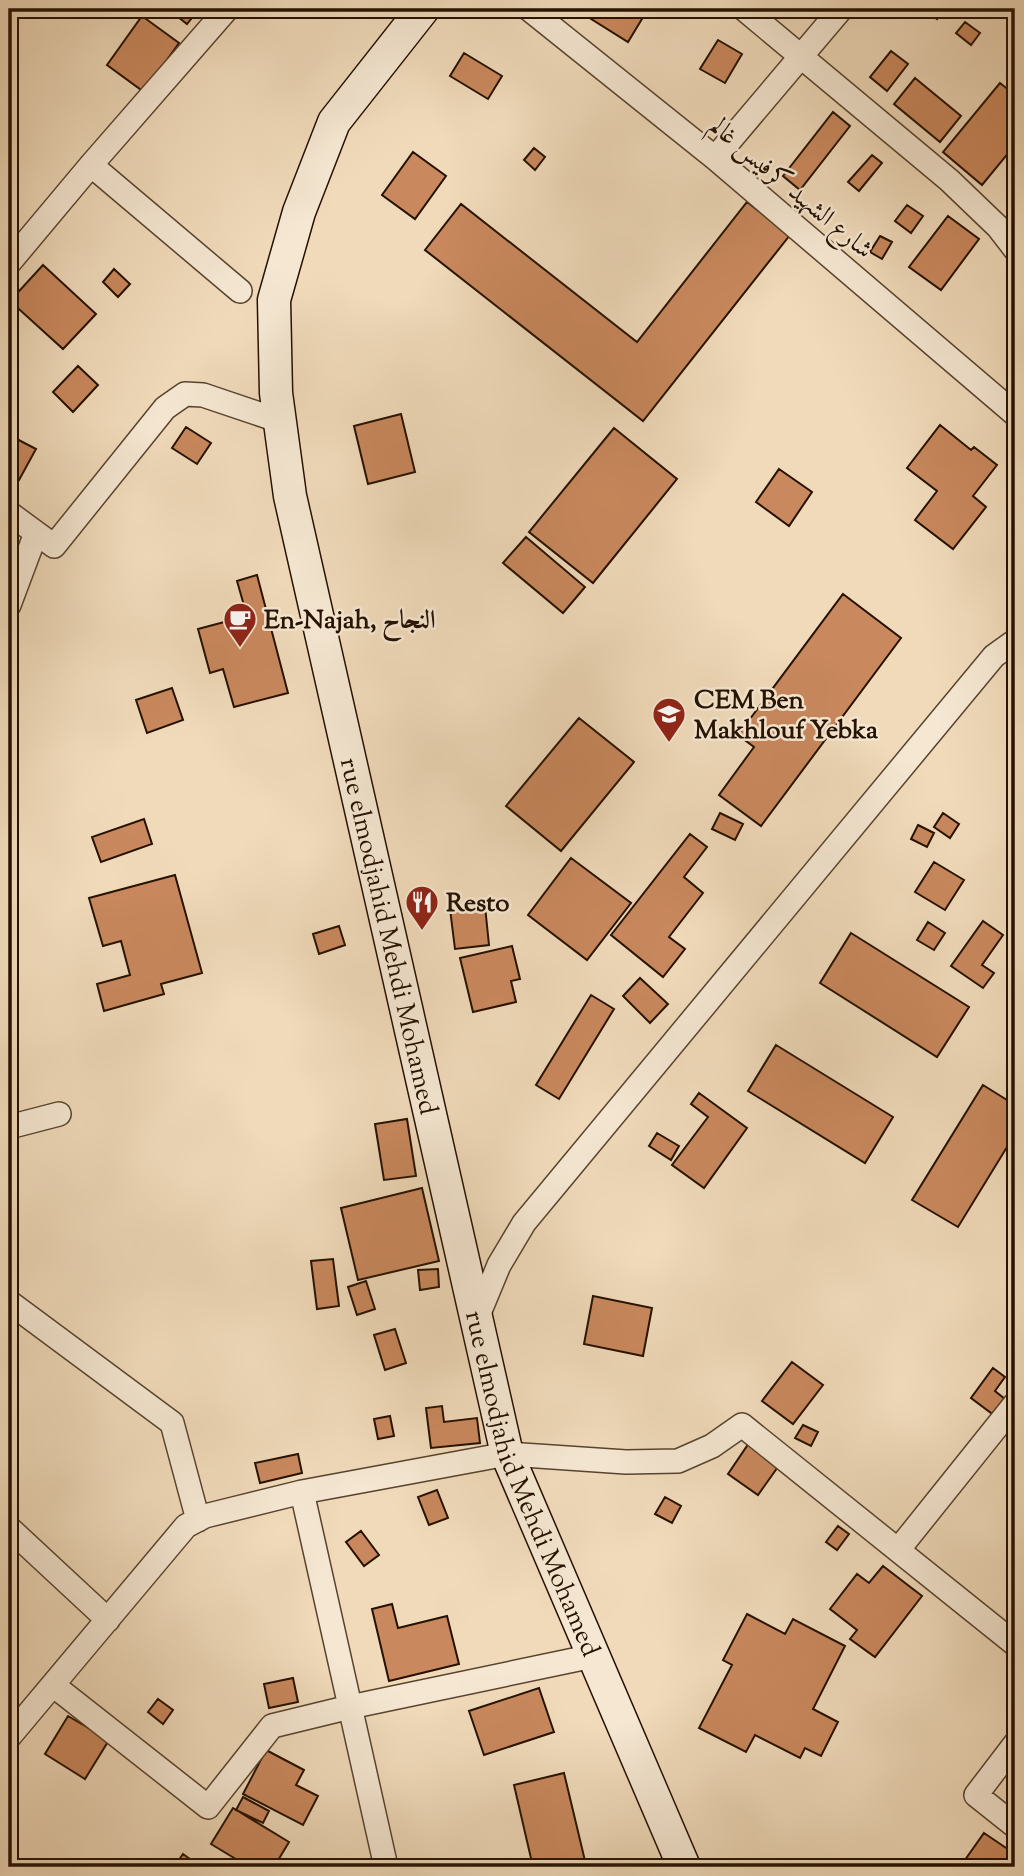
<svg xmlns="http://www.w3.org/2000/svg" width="1024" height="1876" viewBox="0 0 1024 1876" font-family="'Sorts Mill Goudy',Amiri,serif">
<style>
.building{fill:#c9885d;stroke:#251100;stroke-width:2}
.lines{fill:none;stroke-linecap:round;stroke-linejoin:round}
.minor-casing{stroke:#58432e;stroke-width:26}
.secondary-casing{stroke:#251100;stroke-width:35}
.minor{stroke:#f5e7d2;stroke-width:23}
.secondary{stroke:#f5e7d2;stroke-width:32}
.labels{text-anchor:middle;stroke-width:5;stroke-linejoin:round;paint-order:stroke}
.street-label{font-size:26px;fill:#251100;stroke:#f5e7d2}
.poi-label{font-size:26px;font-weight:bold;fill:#251100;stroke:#f5e7d2;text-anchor:start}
</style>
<rect width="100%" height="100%" fill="#f0daba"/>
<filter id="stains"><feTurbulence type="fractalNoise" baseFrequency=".00286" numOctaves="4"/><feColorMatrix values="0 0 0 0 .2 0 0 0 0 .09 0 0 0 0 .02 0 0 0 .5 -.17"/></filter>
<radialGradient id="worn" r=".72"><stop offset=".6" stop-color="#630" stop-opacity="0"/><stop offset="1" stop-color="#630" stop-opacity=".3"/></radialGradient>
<path class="building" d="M168 9H199L187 24Z
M582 9H648L628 42 580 12Z
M925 9H946L937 19Z
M142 16 179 43 144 92 107 65Z
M965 22 980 33 971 45 956 33Z
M718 40 742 54 725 83 700 69Z
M891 51 908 64 887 91 870 77Z
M464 53 502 76 488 99 450 76Z
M915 78 961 116 940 142 894 104Z
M1000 83 1015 95V145L982 185 943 152Z
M833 112 850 126 800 190 783 176Z
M534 148 545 157 535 170 524 160Z
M413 152 446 176 415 219 382 195Z
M872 155 882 163 859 191 848 182Z
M747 202 790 235 643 421 425 250 461 204 637 342Z
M907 205 923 216 911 233 895 221Z
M948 216 979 239 941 290 909 267Z
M880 236 892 242 882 259 870 252Z
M43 265 96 314 63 349 10 301Z
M114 269 130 284 118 297 103 282Z
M78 366 98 385 73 412 53 392Z
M401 414 415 472 368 484 354 426Z
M940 425 971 450 974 447 997 465 973 496 986 507 953 549 915 520 937 491 907 468Z
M186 427 211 443 197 464 172 448Z
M614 428 677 479 593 583 529 532Z
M11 436 36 449 19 480 9 474V439Z
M779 469 812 492 789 526 756 502Z
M526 537 585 587 563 613 503 563Z
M257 575 288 693 234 707 223 669 210 673 198 629 247 616 237 581Z
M843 594 901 638 761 826 719 795 754 747 738 735Z
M172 688 183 720 147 733 136 700Z
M579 718 634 762 561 851 506 806Z
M720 813 743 824 735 840 712 829Z
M943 813 959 824 950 838 934 827Z
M144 819 152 844 101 862 92 837Z
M918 825 934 833 927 847 911 839Z
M690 834 707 847 684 877 703 893 669 937 685 949 663 977 611 935Z
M571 858 631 903 587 960 528 915Z
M934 862 964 880 945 910 915 892Z
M175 875 202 973 161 984 164 994 104 1011 97 984 130 975 121 941 103 946 89 898Z
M485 906 489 945 455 949 450 909Z
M983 921 1003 935 982 965 994 973 983 988 951 966Z
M928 922 945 933 934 950 917 940Z
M339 926 345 945 319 954 313 934Z
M851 933 969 1007 937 1057 820 983Z
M512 946 520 979 511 981 516 1002 473 1012 460 958Z
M640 978 668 1004 650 1023 623 996Z
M591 995 614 1009 559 1099 536 1085Z
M776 1045 893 1117 865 1163 748 1091Z
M983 1085 1015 1105V1134L958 1227 912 1200Z
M699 1093 747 1128 704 1188 672 1165 708 1117 691 1104Z
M407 1119 416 1176 384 1180 375 1124Z
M657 1133 679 1146 671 1160 649 1146Z
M422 1188 439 1261 358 1280 341 1208Z
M333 1259 339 1306 317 1309 311 1261Z
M438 1269 439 1287 420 1290 418 1270Z
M366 1281 375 1309 357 1315 348 1287Z
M593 1296 652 1308 643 1356 584 1344Z
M395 1329 406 1363 385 1370 374 1335Z
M792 1362 823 1385 793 1424 762 1401Z
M993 1368 1005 1377 995 1391 1010 1403 999 1419 971 1398Z
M442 1406 444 1422 477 1418 480 1443 431 1448 426 1408Z
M390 1416 394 1436 378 1439 374 1419Z
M803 1425 818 1432 811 1446 795 1438Z
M749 1443 780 1464 758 1495 728 1474Z
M298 1454 302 1473 260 1483 255 1463Z
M437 1490 448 1518 429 1525 418 1497Z
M665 1497 681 1506 672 1523 655 1514Z
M838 1526 849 1534 837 1550 826 1542Z
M361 1531 379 1555 364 1566 346 1542Z
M883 1566 922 1596 875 1657 850 1639 857 1630 830 1609 857 1574 869 1583Z
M392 1604 398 1628 447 1616 459 1664 389 1681 372 1609Z
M747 1614 785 1634 793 1619 845 1646 813 1709 838 1722 821 1756 805 1748 800 1758 755 1735 746 1752 699 1728 732 1665 723 1660Z
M293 1678 298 1702 269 1708 264 1684Z
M539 1688 554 1732 484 1755 469 1711Z
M158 1699 173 1710 163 1724 148 1712Z
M68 1716 109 1740 85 1779 45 1754Z
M266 1750 304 1770 296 1785 318 1796 303 1825 243 1794Z
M564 1773 586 1865 575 1867H533L514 1785Z
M243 1797 269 1811 263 1823 236 1810Z
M233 1808 289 1842 274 1867H249L211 1844Z
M984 1833 1015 1854 1006 1867H960Z
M183 1854 201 1867H174Z
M282 1859 298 1867H277Z"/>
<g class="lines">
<defs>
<path id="minor" d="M529 9 715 158 1015 414
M744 9 949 180 998 227 1015 249
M715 158 841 9
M91 165 240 291
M9 263 91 165 227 9
M9 513 54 546 165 408 185 394 203 395 280 421
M9 605 36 533
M9 1127 59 1114
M9 1302 172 1423 198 1520
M477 1318 499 1265 524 1223 994 656 1015 641
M302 1492 386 1867
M9 1528 108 1620
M898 1550 1015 1404
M53 1685 208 1807 272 1726 350 1707 593 1656
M9 1737 186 1526 205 1516 302 1492 507 1454 626 1462 678 1461 712 1446 742 1425 1015 1644
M1015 1744 976 1795 1015 1826"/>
<g id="secondary">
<path id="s1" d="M423 9 334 122 299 212 274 300 276 393 290 496 507 1454 684 1867"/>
</g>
</defs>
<use href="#minor" class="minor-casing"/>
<use href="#secondary" class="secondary-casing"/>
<use href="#minor" class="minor"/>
<use href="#secondary" class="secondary"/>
</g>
<defs>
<symbol id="cafe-pin" viewBox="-11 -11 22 30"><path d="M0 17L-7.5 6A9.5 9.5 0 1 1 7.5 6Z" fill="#8f2418" stroke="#f5e7d2"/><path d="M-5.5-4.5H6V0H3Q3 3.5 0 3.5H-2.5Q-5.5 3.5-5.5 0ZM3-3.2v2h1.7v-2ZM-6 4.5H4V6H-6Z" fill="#fff"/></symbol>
<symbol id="school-pin" viewBox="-11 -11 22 30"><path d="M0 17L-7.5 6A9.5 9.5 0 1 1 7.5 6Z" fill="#8f2418" stroke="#f5e7d2"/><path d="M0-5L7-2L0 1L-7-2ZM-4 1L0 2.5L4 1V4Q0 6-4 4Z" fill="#fff"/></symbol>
<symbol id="restaurant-pin" viewBox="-11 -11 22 30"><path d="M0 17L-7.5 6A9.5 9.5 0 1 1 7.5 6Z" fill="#8f2418" stroke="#f5e7d2"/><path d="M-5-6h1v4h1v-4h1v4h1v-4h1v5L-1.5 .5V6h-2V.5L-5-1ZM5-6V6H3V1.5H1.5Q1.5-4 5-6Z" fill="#fff"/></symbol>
</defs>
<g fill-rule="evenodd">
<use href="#cafe-pin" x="221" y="600" width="38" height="52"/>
<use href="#school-pin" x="650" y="695" width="38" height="52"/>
<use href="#restaurant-pin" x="403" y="883" width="38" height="52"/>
</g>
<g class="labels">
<g class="street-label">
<text transform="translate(792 187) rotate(40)" y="9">شارع الشهيد كرفيس غالم</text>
<text dy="9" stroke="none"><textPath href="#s1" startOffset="980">rue elmodjahid Mehdi Mohamed</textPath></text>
<text dy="9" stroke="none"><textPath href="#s1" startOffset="1547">rue elmodjahid Mehdi Mohamed</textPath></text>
</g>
<g class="poi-label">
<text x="264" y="628">En-Najah, النجاح</text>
<text x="694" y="708">CEM Ben<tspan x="694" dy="30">Makhlouf Yebka</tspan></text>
<text x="446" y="911">Resto</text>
</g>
</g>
<rect width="1024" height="1876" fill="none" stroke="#f0daba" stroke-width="35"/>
<rect x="10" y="10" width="1003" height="1855" fill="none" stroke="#251100" stroke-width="3.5"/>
<rect x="18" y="18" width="989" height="1841" fill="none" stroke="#251100" stroke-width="2"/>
<rect width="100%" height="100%" filter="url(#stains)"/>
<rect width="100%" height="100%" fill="url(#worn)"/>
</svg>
